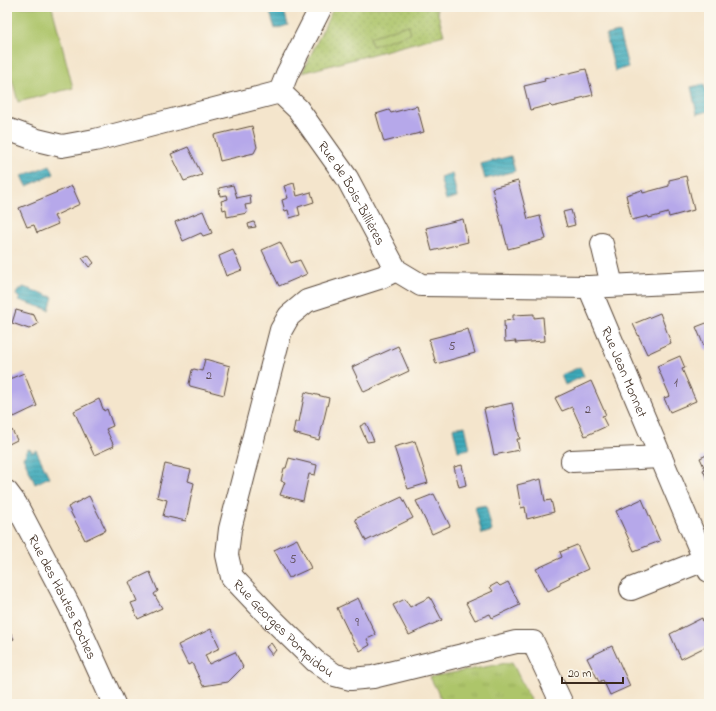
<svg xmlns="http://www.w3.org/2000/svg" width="716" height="711" viewBox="0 0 716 711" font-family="'Indie Flower',sans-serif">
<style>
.grass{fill:url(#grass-tufts);stroke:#747844}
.park{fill:url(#park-dots);stroke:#747844}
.pitch{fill:#adc56b;stroke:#747844}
.water{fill:url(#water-rules);stroke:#3c6a6c}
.building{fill:#b6a8ea}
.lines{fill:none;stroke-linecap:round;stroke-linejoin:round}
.minor-casing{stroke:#574638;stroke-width:24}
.minor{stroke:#fff;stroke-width:22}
.labels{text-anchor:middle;stroke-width:3.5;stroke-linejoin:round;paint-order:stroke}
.number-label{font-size:12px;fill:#5a4a51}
.street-label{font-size:14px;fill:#3b2a1e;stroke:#fbf7ec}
</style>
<defs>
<pattern id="grass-tufts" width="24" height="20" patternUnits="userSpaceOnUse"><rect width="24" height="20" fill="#adc56b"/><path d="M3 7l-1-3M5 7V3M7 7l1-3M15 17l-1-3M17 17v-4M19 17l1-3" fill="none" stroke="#96a95c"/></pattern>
<pattern id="park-dots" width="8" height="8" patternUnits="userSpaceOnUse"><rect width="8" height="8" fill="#adc56b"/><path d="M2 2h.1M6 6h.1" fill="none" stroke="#96a95c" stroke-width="1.8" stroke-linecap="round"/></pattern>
<pattern id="water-rules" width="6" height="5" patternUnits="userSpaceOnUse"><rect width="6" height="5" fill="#3caabb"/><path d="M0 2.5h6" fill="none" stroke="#348b97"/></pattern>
</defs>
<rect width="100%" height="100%" fill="#fbf7ec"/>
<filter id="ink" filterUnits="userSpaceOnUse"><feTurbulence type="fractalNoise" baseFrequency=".025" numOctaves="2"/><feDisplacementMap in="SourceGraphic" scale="8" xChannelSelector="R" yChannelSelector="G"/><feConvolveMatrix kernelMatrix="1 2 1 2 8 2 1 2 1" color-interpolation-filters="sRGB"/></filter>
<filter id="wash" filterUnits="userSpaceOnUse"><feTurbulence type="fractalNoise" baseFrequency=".012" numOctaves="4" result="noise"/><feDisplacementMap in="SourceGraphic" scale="16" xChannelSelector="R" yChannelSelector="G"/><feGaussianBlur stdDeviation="0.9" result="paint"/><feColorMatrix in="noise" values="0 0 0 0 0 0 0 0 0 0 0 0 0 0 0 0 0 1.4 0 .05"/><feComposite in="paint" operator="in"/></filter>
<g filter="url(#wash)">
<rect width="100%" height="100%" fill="#f4e5cc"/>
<path class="grass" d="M512 662 532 704H444L430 677Z"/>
<path class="park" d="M334 7H436L444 35 302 73Z"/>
<path class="pitch" d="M7 7H52L73 88 18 102 7 60Z
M408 25 411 33 372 46 370 37Z"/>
<path class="water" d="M263 7H283L288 25 275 29 269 9 264 10Z
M619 32 628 67 615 71 606 35Z
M704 84 709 104V111L697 114 691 87Z
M511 156 515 171 485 179 481 164Z
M50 165 54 174 27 186 22 176Z
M452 173 457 197 446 200 440 177Z
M23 287 53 297 49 310 19 300 20 298 16 295 17 292 19 289H22Z
M580 367 584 376 565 385 561 375Z
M465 426 470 449 458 451 453 428Z
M29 449 33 452 36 450 49 477 35 484 23 457 25 456 26 451Z
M486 505 492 531 482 534 475 507Z"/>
<g id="blocks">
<path class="building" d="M586 69 593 95 577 99V101L552 107 550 105 530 110 524 86 545 81 544 79Z
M417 106 424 132 384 142 376 114 389 110 391 113Z
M252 126 257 147 254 153 220 161 214 135Z
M188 147 202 175 184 181 171 154Z
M686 176 694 210 669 217 668 213 649 218 648 216 632 220 626 195 642 190 643 193 669 186V180Z
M518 181 528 219 540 216 546 239 508 249 492 188Z
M294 183 297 196 311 192 314 202 298 207 300 215 290 218 288 210 285 211 282 200 288 198 284 186Z
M233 185 237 198 250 195 251 204 245 205 247 213 227 217 226 209 223 210 221 201 228 199 227 195 220 196 219 188Z
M72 186 80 204 54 216 58 224 37 233 34 225 27 227 19 208Z
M571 210 575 225 567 227 563 212Z
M203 211 212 233 203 236 201 233 183 241 175 222Z
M463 219 468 242 432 251 426 228Z
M254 222 256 227 249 228 248 224Z
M280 242 291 263 300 260 307 274 279 286 262 250Z
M233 250 242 270 226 276 219 256Z
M88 255 94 263 89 267 82 258Z
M16 310 34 315 38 324 29 329 12 323Z
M660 313 671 343 647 354 633 324Z
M534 314V318L543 317 545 341 515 343 516 341 505 342 504 321 513 320V315Z
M709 322V350L706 351 696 327Z
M468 329 475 353 436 364 429 339Z
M398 346 409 371 364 392 352 367Z
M680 356 685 368 682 369 696 401 670 412 664 398 670 396 657 366Z
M205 359 230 366 224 395 190 386 189 384 192 370 194 369 202 371Z
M24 373 37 406 14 417 7 402 10 400 7 394V380Z
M591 381 606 415 602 416 607 426 585 436 572 407 562 411 555 398Z
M305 392 329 398 319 440 293 433 295 422H299Z
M99 399 104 411 107 409 113 426 106 429 114 446 94 455 74 411Z
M512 403 520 439H517L519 450 494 455 484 409Z
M366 423 374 441 367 442 360 426Z
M12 430 17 440 9 444 7 440V433Z
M415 441 428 483 408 489 394 447Z
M709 454V484L703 470 705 469 700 458Z
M289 458 317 465 315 475 309 474 303 501 280 495 285 482 281 481 284 468H286Z
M165 464 191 470 188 481 194 483 186 521 163 516 167 500 157 497Z
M462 465 466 485 459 487 454 467Z
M541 479 545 501 551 500 554 512 527 519 525 507 521 508 517 485Z
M434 494 450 526 432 534 416 501Z
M89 496 106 530 85 540 68 507Z
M402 497 413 518 366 541 355 519Z
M642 499 660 541 634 551 616 511Z
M297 539 311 568 289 578 274 550Z
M577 545 588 569 560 582V585L548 591 536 569 562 557 560 552Z
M150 572 158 591 154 594 162 608 138 619 131 603 137 601 129 582Z
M508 582 520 605 492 618 490 614 475 620 466 603 493 591 490 587 497 583 500 586Z
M430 597 442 620 409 635 393 605 405 599 410 607Z
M358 598 376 635 367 639 370 645 360 651 356 645H355L337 608Z
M702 618 703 622 709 620V645L681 659 670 634Z
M7 626 14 639 7 642Z
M211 629 220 648 205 655 209 664 235 652 243 667 228 682 203 686 192 663 188 665 178 645Z
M271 643 276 650 272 655 266 647Z
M612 646 630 686 610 695 603 680 599 682 587 658Z"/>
</g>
</g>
<g filter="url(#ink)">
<use href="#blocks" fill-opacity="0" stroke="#574638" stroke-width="1"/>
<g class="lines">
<defs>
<g id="minor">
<path d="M280 92 287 74 321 7"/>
<path id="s1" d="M7 129 37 140 62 146 95 140 280 92 298 109 347 178 396 270 421 285 589 287 709 281"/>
<path d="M602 244 612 285"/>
<path id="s2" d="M396 270 382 277 307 301 289 316 281 330 230 529 227 555 232 577 269 616 315 661 335 675 351 679 373 677 516 642H533L562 704"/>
<path id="s3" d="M589 287 709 571"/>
<path d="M572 461 661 457"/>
<path id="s4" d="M7 492 16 504 70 607 114 704"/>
<path d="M631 589 704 560"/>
</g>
</defs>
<use href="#minor" class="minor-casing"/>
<use href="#minor" class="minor"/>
</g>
</g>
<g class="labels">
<g class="number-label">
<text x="452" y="350">5</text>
<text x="209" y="379">2</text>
<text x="676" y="386">1</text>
<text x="588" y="413">2</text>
<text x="293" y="563">5</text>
<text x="357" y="626">9</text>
</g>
<g class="street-label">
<text dy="5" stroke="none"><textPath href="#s1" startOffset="407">Rue de Bois-Billières</textPath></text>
<text dy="5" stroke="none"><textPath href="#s3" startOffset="92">Rue Jean Monnet</textPath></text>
<text dy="5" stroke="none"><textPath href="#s4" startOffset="119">Rue des Hautes Roches</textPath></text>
<text dy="5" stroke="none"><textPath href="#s2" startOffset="461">Rue Georges Pompidou</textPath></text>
</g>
</g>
<rect width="716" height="711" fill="none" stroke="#fbf7ec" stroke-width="24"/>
<path d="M562 677v6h61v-6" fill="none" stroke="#3b2a1e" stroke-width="2"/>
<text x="568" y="677" font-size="12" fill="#3b2a1e" stroke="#fbf7ec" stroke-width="3" paint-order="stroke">20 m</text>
</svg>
